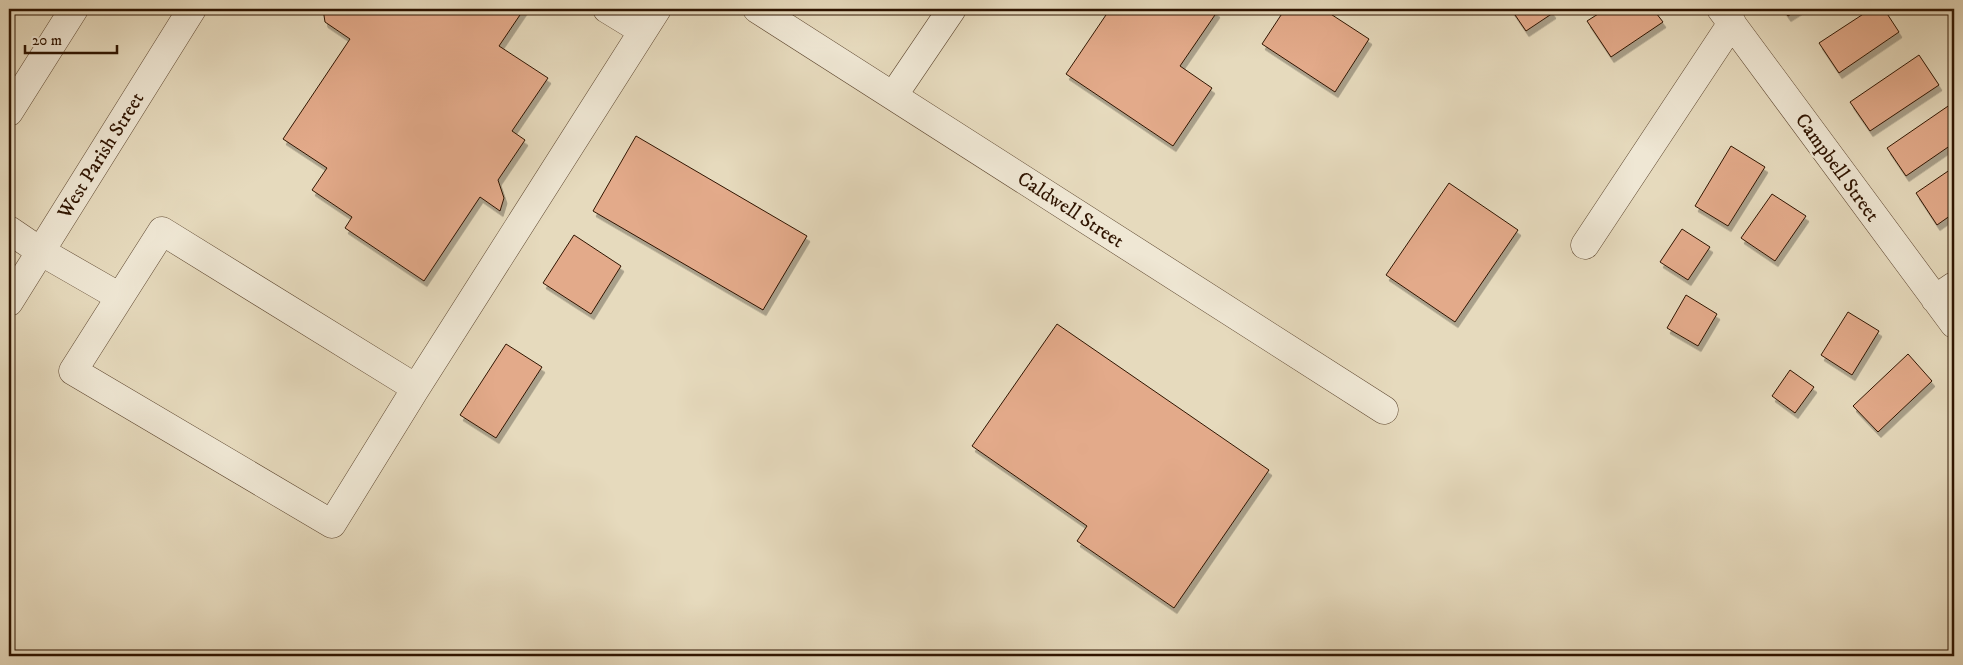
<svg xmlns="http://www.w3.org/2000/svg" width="1963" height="665" viewBox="0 0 1963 665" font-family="'IM FELL DW Pica',serif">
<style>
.building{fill:#e3aa8a;stroke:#2f1400;filter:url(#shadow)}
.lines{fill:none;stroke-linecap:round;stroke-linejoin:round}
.minor-casing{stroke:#5d462f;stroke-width:29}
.minor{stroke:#efe7d4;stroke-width:28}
.labels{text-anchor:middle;stroke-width:4.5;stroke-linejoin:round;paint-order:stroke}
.street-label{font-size:20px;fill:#2f1400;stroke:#efe7d4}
</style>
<defs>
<filter id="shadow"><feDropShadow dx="3" dy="5.5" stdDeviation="0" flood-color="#0004"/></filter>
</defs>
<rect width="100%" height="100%" fill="#e6dabd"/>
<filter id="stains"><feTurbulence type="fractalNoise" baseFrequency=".004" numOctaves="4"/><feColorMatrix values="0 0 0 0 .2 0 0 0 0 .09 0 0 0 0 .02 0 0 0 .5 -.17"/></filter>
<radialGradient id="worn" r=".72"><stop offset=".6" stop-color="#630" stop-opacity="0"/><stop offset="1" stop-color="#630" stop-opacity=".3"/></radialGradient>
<path class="building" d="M323 9H524L499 46 548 78 512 131 525 140 498 180 504 198 500 211 480 197 424 281 345 228 352 217 312 190 327 168 283 139 350 39 325 22Z
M1110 9H1213L1217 12 1180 66 1212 88 1173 146 1066 74Z
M1285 9H1323L1369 39 1335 92 1262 44Z
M1511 9H1550L1553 13 1526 31Z
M1606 9H1653L1663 22 1611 57 1587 21Z
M1783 9H1799L1788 16Z
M1871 9H1884L1899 32 1839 73 1819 43Z
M1919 55 1939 85 1870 131 1850 102Z
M1954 102V143L1906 176 1887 148Z
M636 136 807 236 763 310 593 211Z
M1731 146 1765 167 1728 226 1695 206Z
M1954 167V213L1937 225 1916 193Z
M1449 183 1518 230 1455 322 1386 275Z
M1772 194 1806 216 1775 261 1741 238Z
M1682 229 1710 247 1688 280 1660 262Z
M574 235 621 266 591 314 543 283Z
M1686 295 1717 314 1698 346 1667 328Z
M1848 312 1879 331 1852 375 1821 355Z
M1057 324 1269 470 1174 608 1077 541 1087 526 972 446Z
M506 344 542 367 496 438 460 415Z
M1908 354 1932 381 1878 432 1853 406Z
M1790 370 1814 387 1795 413 1772 396Z"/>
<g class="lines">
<defs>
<path id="minor" d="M607 9 643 31
M757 9 1384 410
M1721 9 1954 324
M893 96 952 9
M9 112 74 9
M9 230 40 251 120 297 162 231 416 388 657 9
M1585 245 1732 23
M120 297 73 371 332 524 416 388
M1935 299 1954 286
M9 302 192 9"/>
</defs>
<use href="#minor" class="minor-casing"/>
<use href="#minor" class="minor"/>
</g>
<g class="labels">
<g class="street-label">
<text transform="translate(100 155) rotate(-58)" y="7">West Parish Street</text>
<text transform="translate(1838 167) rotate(54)" y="7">Campbell Street</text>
<text transform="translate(1071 209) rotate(33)" y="7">Caldwell Street</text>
</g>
</g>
<rect width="1963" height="665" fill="none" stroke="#e6dabd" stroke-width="30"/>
<rect x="10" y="10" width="1943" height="645" fill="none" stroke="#2f1400" stroke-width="2.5"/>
<rect x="15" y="15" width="1933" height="635" fill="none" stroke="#2f1400"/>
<path d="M25 45v8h92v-8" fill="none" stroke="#2f1400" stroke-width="2.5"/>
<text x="32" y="45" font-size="15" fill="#2f1400" stroke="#efe7d4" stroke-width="4" paint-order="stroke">20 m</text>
<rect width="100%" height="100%" filter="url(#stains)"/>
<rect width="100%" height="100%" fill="url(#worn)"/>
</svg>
